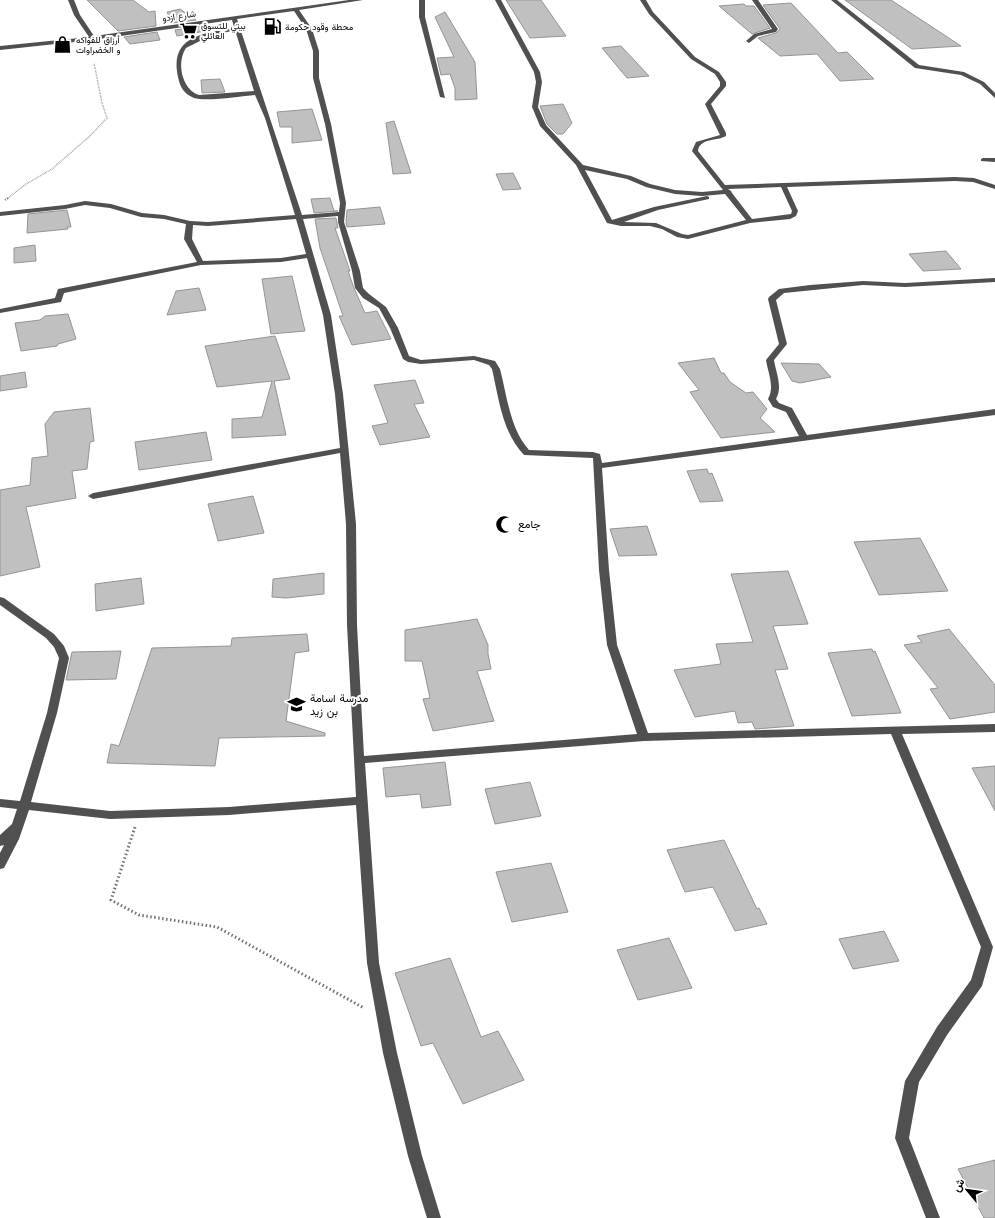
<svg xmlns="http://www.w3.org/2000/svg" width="995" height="1218" viewBox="0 0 995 1218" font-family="'Work Sans',Vazirmatn,sans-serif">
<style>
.building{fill:#c0c0c0;stroke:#949494}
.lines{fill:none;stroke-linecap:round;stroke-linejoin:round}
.path-far2{stroke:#727272;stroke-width:1.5;stroke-dasharray:0.5 1;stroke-linecap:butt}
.path-far1{stroke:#727272;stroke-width:2;stroke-dasharray:1 1.5;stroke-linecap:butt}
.path{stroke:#727272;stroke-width:3;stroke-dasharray:1.5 2.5;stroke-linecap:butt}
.minor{fill:#505050;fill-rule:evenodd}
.labels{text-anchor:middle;stroke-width:4;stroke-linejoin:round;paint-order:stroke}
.far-street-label{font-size:9px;fill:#000;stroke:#fff}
.far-poi-label{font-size:9px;fill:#000;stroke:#fff;text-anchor:start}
.poi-label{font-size:11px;fill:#000;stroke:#fff;text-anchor:start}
</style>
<rect width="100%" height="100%" fill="#fff"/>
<path class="building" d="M87 0H133L149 12 155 11 156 26 118 31Z
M506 0H541L566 36 530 38Z
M845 0H891L961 46 912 49Z
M791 3 838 53 847 52 874 79 840 81 817 54 780 56 758 38 776 33 780 29 763 5Z
M744 4 746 6H754L770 28 752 34 719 6Z
M180 9 196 20 172 23 167 12Z
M445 12 475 62 477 99 455 100V88L450 74 441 75 437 58 454 57 435 17Z
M204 26 211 30 177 36 175 30Z
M157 32 160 40 130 44 124 37Z
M621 46 649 76 627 78 602 48Z
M220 79 225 92 202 93 201 80Z
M563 104 572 123 563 134H557L547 124 540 106Z
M312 109 322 140 292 143V127H280L277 112Z
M394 121 411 173 393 174 386 123Z
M513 173 521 189 503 190 496 174Z
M330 198 334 211H338L314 213 311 199Z
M380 207 385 224 347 227 346 222 347 210Z
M67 210 71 227H67L68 229 27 233 28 214Z
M336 218 338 228H335L350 271H348L354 288 365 313 377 311 391 339 352 345 339 316H343L320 248 315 219Z
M35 245 36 261 14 263V248Z
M946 251 961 269 923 271 909 254Z
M292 276 305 331 271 334 262 279Z
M199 288 206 310 167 315 176 291Z
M68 314 76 339 58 344 57 346 21 351 15 323 40 320 45 316Z
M275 336 290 379 274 381 286 435 232 438V419L262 417 272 381 217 387 205 346Z
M714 358 721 373H724L730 382 746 393 753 392 767 409 760 418 775 432 721 438 690 392 699 390 678 363Z
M781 363 819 364 831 377 800 383 792 381Z
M25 372 27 387 0 391V376Z
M415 380 424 403 414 404 430 437 380 445 372 426 388 423 374 385Z
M90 408 94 441 90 442 87 469 72 471 76 498 26 507 40 567 0 576V490L30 485 32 458 48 456 45 424 54 412Z
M206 432 212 460 139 470 135 442Z
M707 469 709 474 712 473 723 501 700 502 687 471Z
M253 496 264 533 218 541 208 504Z
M647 526 657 555 619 556 610 529Z
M920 538 948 591 879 595 854 542Z
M788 571 808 624 773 626 788 669 775 670 794 726 755 729 752 722 738 723 735 711 695 717 674 670 721 664 716 644 753 642 731 574Z
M324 573V594L286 598 272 597 273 579Z
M141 578 144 604 96 611 95 584Z
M477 619 488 645V654L491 669 477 671 494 721 433 731 423 699 430 698 422 661H405V630Z
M949 629 995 685V712L950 719 930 689 938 688 904 645 922 642 917 636Z
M307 634 309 651 295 653 286 721 325 733V736L219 738 215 766 107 763 111 744 119 746 152 648 231 646 232 638Z
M872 649 873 652 875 651 901 713 852 716 828 653Z
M121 651 116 679 66 680 72 652Z
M445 762 451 805 422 808 420 794 386 797 383 768Z
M995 766V811L972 768Z
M530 782 541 816 495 824 485 789Z
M724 840 757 909 759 908 767 924 735 931 713 887 685 892 667 850Z
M551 863 568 912 512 922 496 872Z
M884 931 899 961 853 969 839 939Z
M669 938 692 988 638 1000 617 950Z
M450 958 481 1037 498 1031 524 1080 463 1104 433 1043 421 1046 395 973Z
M995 1160V1218H984L958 1169Z"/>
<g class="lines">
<path class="path-far2" d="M7 199 26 184 52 169 91 135 107 118 102 103 94 63"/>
<path class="path-far1" d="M5 200 8 198"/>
<path class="path" d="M135 827 111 900 139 915 217 927 364 1008"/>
<path class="minor" d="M68 0H74L80 15 94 36 349 0H363L299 10 312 29 319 51V78L331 124 346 203 344 222 360 271 363 288 369 294 386 307 398 328 409 356 421 360 474 356 495 361 500 369C507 396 510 429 529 450L593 452 600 454 602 463 799 436 786 412 773 407 768 399C775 387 768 373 766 360L779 344 768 299 769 297 779 289 810 285 863 281 905 283 995 278V282L905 287 863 285 784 293 776 300 787 344 774 360C776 373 783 387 776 399L779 403 792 408 807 435 995 409V415L602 468 609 570 617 645 648 733 995 724V732L902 734 993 947 982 986 947 1035 919 1082 909 1138 940 1218H926L895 1138 905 1081 937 1027 971 980 981 947 891 734 644 741 365 763 379 963 397 1053 422 1156 441 1218H427L408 1156 383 1053 367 963 356 805 229 815 110 819 29 810 19 839 4 868 0 869V853L4 845 0 846V835L12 824 17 809 0 807V799L20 801 47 713 59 658 54 647 46 638 0 605V597L4 598 54 634 64 646 69 658 57 713 31 802 110 811 229 807 356 797 347 625 346 524 340 453 93 499 88 496 93 493 340 448 335 394 323 315 307 258 281 262 201 265 64 293 61 302 0 313V309L55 298 58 289 197 262 184 239 186 224 164 219 141 217 110 208 85 205 65 209 0 216V212L65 205 85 201 111 204 142 213 164 215 190 221 208 222 295 215 265 118 255 95C241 96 207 102 194 98 184 94 180 87 178 77 169 36 203 34 234 27L232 20 93 40 0 50V46L89 37 74 15ZM294 11 306 29 313 51V78L325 124 340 203 339 212 302 215 237 19ZM235 30 254 91 199 95C182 90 176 62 186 48L208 37ZM338 216V222L352 271 355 288 363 298 379 308 390 328 403 359 408 362 421 364 474 360 489 365 492 369C499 399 502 432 524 455L593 458 599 570 607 645 637 734 364 756 357 625 356 524 343 394 331 315 303 219ZM296 219 306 254 281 258 203 261 192 239 193 225 208 226Z
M419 0H425V17L445 98 440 97 419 17Z
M495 0H501L540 72 542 82 538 107 546 125 583 165 631 176 650 184 675 190 702 192 723 190 692 151 696 142 720 135 705 104 720 86V82L715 74 691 59 649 14 640 0H646L653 12 695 57 719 72 726 82V86L711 104 726 133V136C718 141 699 138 698 151L725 185 955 177 974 178 995 185V189L973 182 955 181 787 187 798 211 796 216 790 219 750 223 688 239 677 237 662 229 650 226H621L607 223 576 165 540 126 532 107 536 82 534 72ZM585 170 627 179 646 187 675 194 702 196 725 194 746 220 688 235 682 234 656 223 624 222 658 210 709 199V197L707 196 654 207 612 220ZM781 187 792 211 791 214 752 219 732 193 731 191 728 189Z
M752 0H758L778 29 776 32 758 36 749 43 746 41 754 34 772 29Z
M831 0H837L919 65 964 72 984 82 995 93V98L980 84 961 75 915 68Z
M983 158H995V162L981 161V159Z"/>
</g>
<defs>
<symbol id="fuel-bare" viewBox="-9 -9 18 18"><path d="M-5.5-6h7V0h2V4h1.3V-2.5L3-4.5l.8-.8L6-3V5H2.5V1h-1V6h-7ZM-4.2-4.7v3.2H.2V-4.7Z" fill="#000" stroke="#fff" stroke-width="2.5" paint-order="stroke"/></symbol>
<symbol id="supermarket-bare" viewBox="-9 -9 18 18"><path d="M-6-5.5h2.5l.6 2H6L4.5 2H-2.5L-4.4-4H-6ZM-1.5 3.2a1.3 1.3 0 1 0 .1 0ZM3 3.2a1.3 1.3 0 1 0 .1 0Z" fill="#000" stroke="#fff" stroke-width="2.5" paint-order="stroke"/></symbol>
<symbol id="shop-bare" viewBox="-9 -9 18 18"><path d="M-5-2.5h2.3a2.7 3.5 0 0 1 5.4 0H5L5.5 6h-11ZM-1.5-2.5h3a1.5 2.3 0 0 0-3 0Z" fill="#000" stroke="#fff" stroke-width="2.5" paint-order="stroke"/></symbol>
<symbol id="mosque-bare" viewBox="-9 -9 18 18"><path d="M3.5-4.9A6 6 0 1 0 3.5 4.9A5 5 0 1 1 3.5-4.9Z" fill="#000" stroke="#fff" stroke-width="2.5" paint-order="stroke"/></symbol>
<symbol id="school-bare" viewBox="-9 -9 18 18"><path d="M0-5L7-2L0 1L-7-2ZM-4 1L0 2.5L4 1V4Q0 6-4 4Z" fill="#000" stroke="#fff" stroke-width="2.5" paint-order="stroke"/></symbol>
</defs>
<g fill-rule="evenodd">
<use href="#fuel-bare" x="260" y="14" width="25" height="25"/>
<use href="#supermarket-bare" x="176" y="18" width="25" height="25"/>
<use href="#shop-bare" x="50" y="32" width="25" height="25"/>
<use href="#mosque-bare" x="492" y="512" width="25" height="25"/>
<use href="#school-bare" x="284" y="692" width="25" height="25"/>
</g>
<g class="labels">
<g class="far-street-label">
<text transform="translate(179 16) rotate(-9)" y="3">شارع ازدو</text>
</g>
<g class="far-poi-label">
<text x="201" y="29">بيتي للتسوق<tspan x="201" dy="10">العائلي</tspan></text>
<text x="285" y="30">محطة وقود حكومة</text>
<text x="76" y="43">أرزاق للفواكه<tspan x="76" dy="10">و الخضراوات</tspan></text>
</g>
<g class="poi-label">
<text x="518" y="528">جامع</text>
<text x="310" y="702">مدرسة اسامة<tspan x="310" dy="13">بن زيد</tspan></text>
</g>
</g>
<g transform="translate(967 1190) rotate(299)" stroke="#ffffff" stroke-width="3" paint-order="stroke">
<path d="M0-3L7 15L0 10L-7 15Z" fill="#000000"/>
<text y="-6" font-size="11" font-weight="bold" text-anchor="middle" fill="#000000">ش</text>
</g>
</svg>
